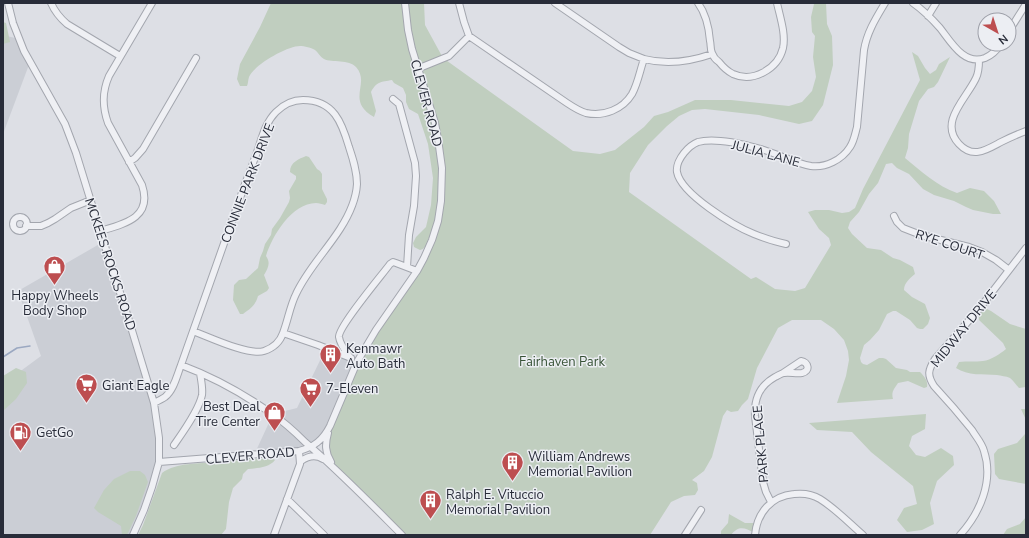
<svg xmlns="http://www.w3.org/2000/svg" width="1029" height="538" viewBox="0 0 1029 538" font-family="'Nunito Sans',sans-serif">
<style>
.built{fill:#cbced5}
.green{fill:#c0cebf}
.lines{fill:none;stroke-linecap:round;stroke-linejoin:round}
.stream{stroke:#9ba8c1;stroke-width:1.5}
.minor-casing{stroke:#a3a6ae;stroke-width:8}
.minor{stroke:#eff0f4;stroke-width:6}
.labels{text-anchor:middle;stroke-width:3;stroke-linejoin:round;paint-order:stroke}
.street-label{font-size:13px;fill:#282c39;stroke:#eceef3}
.poi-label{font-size:13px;fill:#282c39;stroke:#eceef3;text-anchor:start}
.park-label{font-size:13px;fill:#385337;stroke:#eceef3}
</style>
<rect width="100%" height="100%" fill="#dddfe5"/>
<path class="built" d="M3 35 19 39 30 62 3 134Z
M103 242 154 403 159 462 133 535H3V384L41 356 18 291Z
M326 348 357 362 330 426 311 447 254 455 273 414 297 408Z"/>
<path class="green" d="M271 3H403L434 124 441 168 440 201 431 240 423 249 420 250 414 247 413 243 416 237 426 227 431 205 433 178 428 144 418 114 409 109 406 102V95L403 88 394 83 392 80C381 82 377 81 371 92L376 111 374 117C345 100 371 84 356 67 349 59 332 63 324 59 320 57 318 52 315 50 312 48 304 46 300 46 287 46 254 65 249 77 248 80 248 84 247 86H240L237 79 240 64 260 27Z
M405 3H424L425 25 443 58 573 151 600 154 615 150 644 127 654 116 668 112 695 100H731L789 106 802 102 812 91 816 77 813 57 815 36 812 32 811 17 814 4 826 3 827 24 832 36 833 65 823 105 812 121 799 124 759 115 705 109 692 110 679 116 667 126 648 145 630 173 629 192 751 279 756 277 775 289 795 291 805 288 831 245 829 238 819 229 808 212 815 210H829L842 213 849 212 855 208 863 189 920 80 912 52 918 56 925 68 930 74 936 70 939 64 950 57 938 82 934 87 928 89 919 101 909 134 908 148 905 158C921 171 937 186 957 193L970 188 984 191 994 201 1001 214H993L973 210 966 207 954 201 934 195 923 189 909 174 897 168 892 163 886 164 878 183 869 194 859 212 850 222 848 228 852 234 867 248 881 250 893 258 900 260 913 267 915 274C910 278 904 283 904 290L912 297 925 304 930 318 928 324 923 329H920L917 328 910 320 896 311H893L887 314 879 330 870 340 864 345 860 358 861 362 863 364 867 365 879 358H883L886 359 896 368 907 370 910 372H920C925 377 928 381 927 387L924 388 908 381 898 383C894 389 891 392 893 399L837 403 846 376 849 360 848 351 844 340 834 329 821 320H792L778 328 757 368 748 399 742 405 738 411 731 412 727 410 723 416 712 457 704 471 692 480 697 483 698 490 695 495 684 496 671 502 650 535H402L344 477 327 456V438L357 362 424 258 441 201 438 139 417 69Z
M3 22 6 23 10 42 3 44Z
M306 156 309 157 317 169 320 171 322 174V189L327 199V202L325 205C322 204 319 203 316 203 292 203 272 236 266 256 271 263 268 268 264 275L269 288 267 291 258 296C255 306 251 308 243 314H240L233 300 234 285 239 280 246 279 258 268 260 258 263 251 265 244 271 235 272 229 280 218 289 202 290 198 289 191 296 179V176L290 172C290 162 299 159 306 156Z
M985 308 991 311 1010 324 1026 329V387L1019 388C1016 385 1013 380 1010 378 1006 376 1001 376 997 375 983 374 968 376 956 368L959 362C967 361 975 362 983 361 991 360 1000 354 1006 349L1003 343 979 320V313Z
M16 368 26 372 27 383 16 399 3 411V376Z
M1021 409H1026V484L999 479 995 474 994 454 998 449 1017 443 1025 434 1026 420Z
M926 414 925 429 912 436 909 446 916 455 925 457 941 448 953 456 954 465 937 481 930 503 934 524 922 530 907 532 897 520 904 508 917 504 913 486 871 452 852 432 817 430 809 423Z
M272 458 275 460C269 468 257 468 248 469L243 474 242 479 233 488 229 502 226 529 221 535H138L143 525 162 473C177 462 199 464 216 462 235 461 253 459 272 458Z
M130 471H140L145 475 148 482 136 516 127 535H122L121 526 98 512 94 508 104 490 114 479Z
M729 514 745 523H754L756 528 754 533C745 528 739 525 731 535H721V531L728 523Z
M1026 517V535H1003L1007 529 1020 524Z"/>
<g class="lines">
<path class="stream" d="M3 357 17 348 30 346"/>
<defs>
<path id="minor" d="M8 3 13 23 24 51 65 124 76 153 100 231 127 314 154 403 159 438V462L152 487 144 510 133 535
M51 3C55 12 60 18 67 24L120 56
M459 3 464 22 469 36 567 103C573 107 579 111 586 113 604 117 623 109 632 94 638 83 640 70 644 59 667 65 689 62 712 54
M555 3 619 47 629 53 644 59
M698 3C706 14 709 28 710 41 711 44 710 49 712 53 713 56 716 60 719 62 723 67 727 71 733 74 753 83 778 69 783 48 786 34 780 17 777 3
M913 3C923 10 932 19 940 28 951 42 964 66 985 58 992 55 997 50 1001 44
M928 16 936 3
M1009 31 1026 4
M979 60C979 66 979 72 976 78 967 98 938 122 959 144 973 159 986 150 1001 142 1009 138 1018 134 1026 131
M417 69 449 56 469 36
M393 99 399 104 415 163 416 176 414 206 409 235 407 267
M129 162 135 158 143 149 196 58
M894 216 897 222 903 228 921 235 969 247 982 252 996 260 1009 270
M13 224a7 7 0 1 1 14 0a7 7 0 1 1-14 0Z
M26 226H41L48 223 55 219 71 208 91 200
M100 231C124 224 153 218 142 185L108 123C102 106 102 92 109 76L152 3
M786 244C775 242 764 238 754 234 734 226 681 194 677 172 676 166 680 158 684 153 688 148 693 144 698 142 715 137 748 145 764 150 780 155 795 163 811 166 825 168 842 160 850 147 854 141 855 134 857 127L864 50C867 32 876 18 885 3
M283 333 318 345 351 358
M351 359C347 353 340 345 339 337 338 327 382 275 390 264L393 262 396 263 417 271
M181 365C202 305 224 245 245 184 249 174 253 163 257 152 262 138 265 123 276 112 283 105 293 100 303 100 334 100 342 123 349 147 353 159 357 171 357 184 356 201 349 215 340 229 326 251 307 270 296 294 290 306 288 320 283 333 280 342 273 348 264 351 249 356 209 337 193 331
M154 403C158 401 162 399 165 397 174 390 177 375 181 365 213 377 244 394 272 414 284 422 295 432 305 442 339 471 370 503 402 535
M328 433C325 444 325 452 331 462
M174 445C183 432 199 410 202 395 203 388 201 380 200 373
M301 461C308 456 315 454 323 459
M159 462 299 451C314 447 323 440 330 426L357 362 376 330 417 271 424 258 432 240 438 221 441 201 442 168 438 139 435 123 412 49 408 30 405 3
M287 499 324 535
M771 502 766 492 763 482 755 416C754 399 759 386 775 377 778 376 781 373 784 373 790 372 796 374 802 373 811 371 808 362 801 361L783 373
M274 535 300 464 299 451
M685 535 701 510
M755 535C757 513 771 496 794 494 803 493 812 494 820 499 836 509 849 523 863 535
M960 535C980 513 994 481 984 451 982 443 976 437 972 430 960 415 947 400 934 386 927 375 928 370 935 359L979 309 1026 248"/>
</defs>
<use href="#minor" class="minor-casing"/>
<use href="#minor" class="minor"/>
</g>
<defs>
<symbol id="shop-pin" viewBox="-11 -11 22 30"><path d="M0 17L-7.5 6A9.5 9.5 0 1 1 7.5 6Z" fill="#bd4e50" stroke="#eceef3"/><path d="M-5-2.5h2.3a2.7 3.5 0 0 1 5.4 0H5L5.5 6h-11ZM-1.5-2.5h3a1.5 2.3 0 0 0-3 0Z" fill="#fff"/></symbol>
<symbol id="building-pin" viewBox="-11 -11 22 30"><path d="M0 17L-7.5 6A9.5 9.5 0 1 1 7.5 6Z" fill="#bd4e50" stroke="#eceef3"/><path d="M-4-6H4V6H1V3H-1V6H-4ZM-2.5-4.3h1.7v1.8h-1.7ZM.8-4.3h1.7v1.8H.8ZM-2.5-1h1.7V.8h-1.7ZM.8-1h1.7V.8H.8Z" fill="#fff"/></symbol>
<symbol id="supermarket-pin" viewBox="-11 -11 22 30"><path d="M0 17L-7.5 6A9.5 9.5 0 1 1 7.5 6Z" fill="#bd4e50" stroke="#eceef3"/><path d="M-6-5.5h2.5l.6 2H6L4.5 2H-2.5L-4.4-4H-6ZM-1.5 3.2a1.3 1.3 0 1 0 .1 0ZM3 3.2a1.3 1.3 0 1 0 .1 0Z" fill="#fff"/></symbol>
<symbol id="fuel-pin" viewBox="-11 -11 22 30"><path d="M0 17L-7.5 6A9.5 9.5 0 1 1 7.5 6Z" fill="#bd4e50" stroke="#eceef3"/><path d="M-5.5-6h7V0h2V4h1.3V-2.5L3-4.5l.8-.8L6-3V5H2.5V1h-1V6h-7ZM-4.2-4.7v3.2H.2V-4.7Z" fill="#fff"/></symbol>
</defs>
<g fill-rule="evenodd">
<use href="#shop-pin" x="42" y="254" width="25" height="34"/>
<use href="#building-pin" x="318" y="342" width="25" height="34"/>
<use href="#supermarket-pin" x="74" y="372" width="25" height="34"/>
<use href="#supermarket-pin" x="298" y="376" width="25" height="34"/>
<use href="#shop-pin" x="262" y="400" width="25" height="34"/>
<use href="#fuel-pin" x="8" y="420" width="25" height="34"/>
<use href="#building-pin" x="500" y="450" width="25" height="34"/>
<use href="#building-pin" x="418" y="488" width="25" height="34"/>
</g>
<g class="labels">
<g class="street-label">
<text transform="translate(427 103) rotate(75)" y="5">CLEVER ROAD</text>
<text transform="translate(766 153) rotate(15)" y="5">JULIA LANE</text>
<text transform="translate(247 183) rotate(-69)" y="5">CONNIE PARK DRIVE</text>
<text transform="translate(950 244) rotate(18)" y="5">RYE COURT</text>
<text transform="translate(111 264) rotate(72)" y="5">MCKEES ROCKS ROAD</text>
<text transform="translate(963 328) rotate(-51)" y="5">MIDWAY DRIVE</text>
<text transform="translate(760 444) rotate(-95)" y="5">PARK PLACE</text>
<text transform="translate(250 455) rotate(-5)" y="5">CLEVER ROAD</text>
</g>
<g class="poi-label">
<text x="55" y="300" text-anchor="middle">Happy Wheels<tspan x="55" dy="15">Body Shop</tspan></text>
<text x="346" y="353">Kenmawr<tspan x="346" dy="15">Auto Bath</tspan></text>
<text x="102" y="390">Giant Eagle</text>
<text x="326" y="393">7-Eleven</text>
<text x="260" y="411" text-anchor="end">Best Deal<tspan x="260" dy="15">Tire Center</tspan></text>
<text x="36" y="437">GetGo</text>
<text x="528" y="461">William Andrews<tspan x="528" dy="15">Memorial Pavilion</tspan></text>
<text x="446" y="499">Ralph E. Vituccio<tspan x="446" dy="15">Memorial Pavilion</tspan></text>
</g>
<g class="park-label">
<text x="562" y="366">Fairhaven Park</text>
</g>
</g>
<rect width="1029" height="538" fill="none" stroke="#282c39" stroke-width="8"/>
<g transform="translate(997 32) rotate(141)"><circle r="19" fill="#eceef3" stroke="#9ea0a9"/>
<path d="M0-3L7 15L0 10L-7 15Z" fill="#bd4e50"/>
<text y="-6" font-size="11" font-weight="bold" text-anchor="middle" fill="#282c39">N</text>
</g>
</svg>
